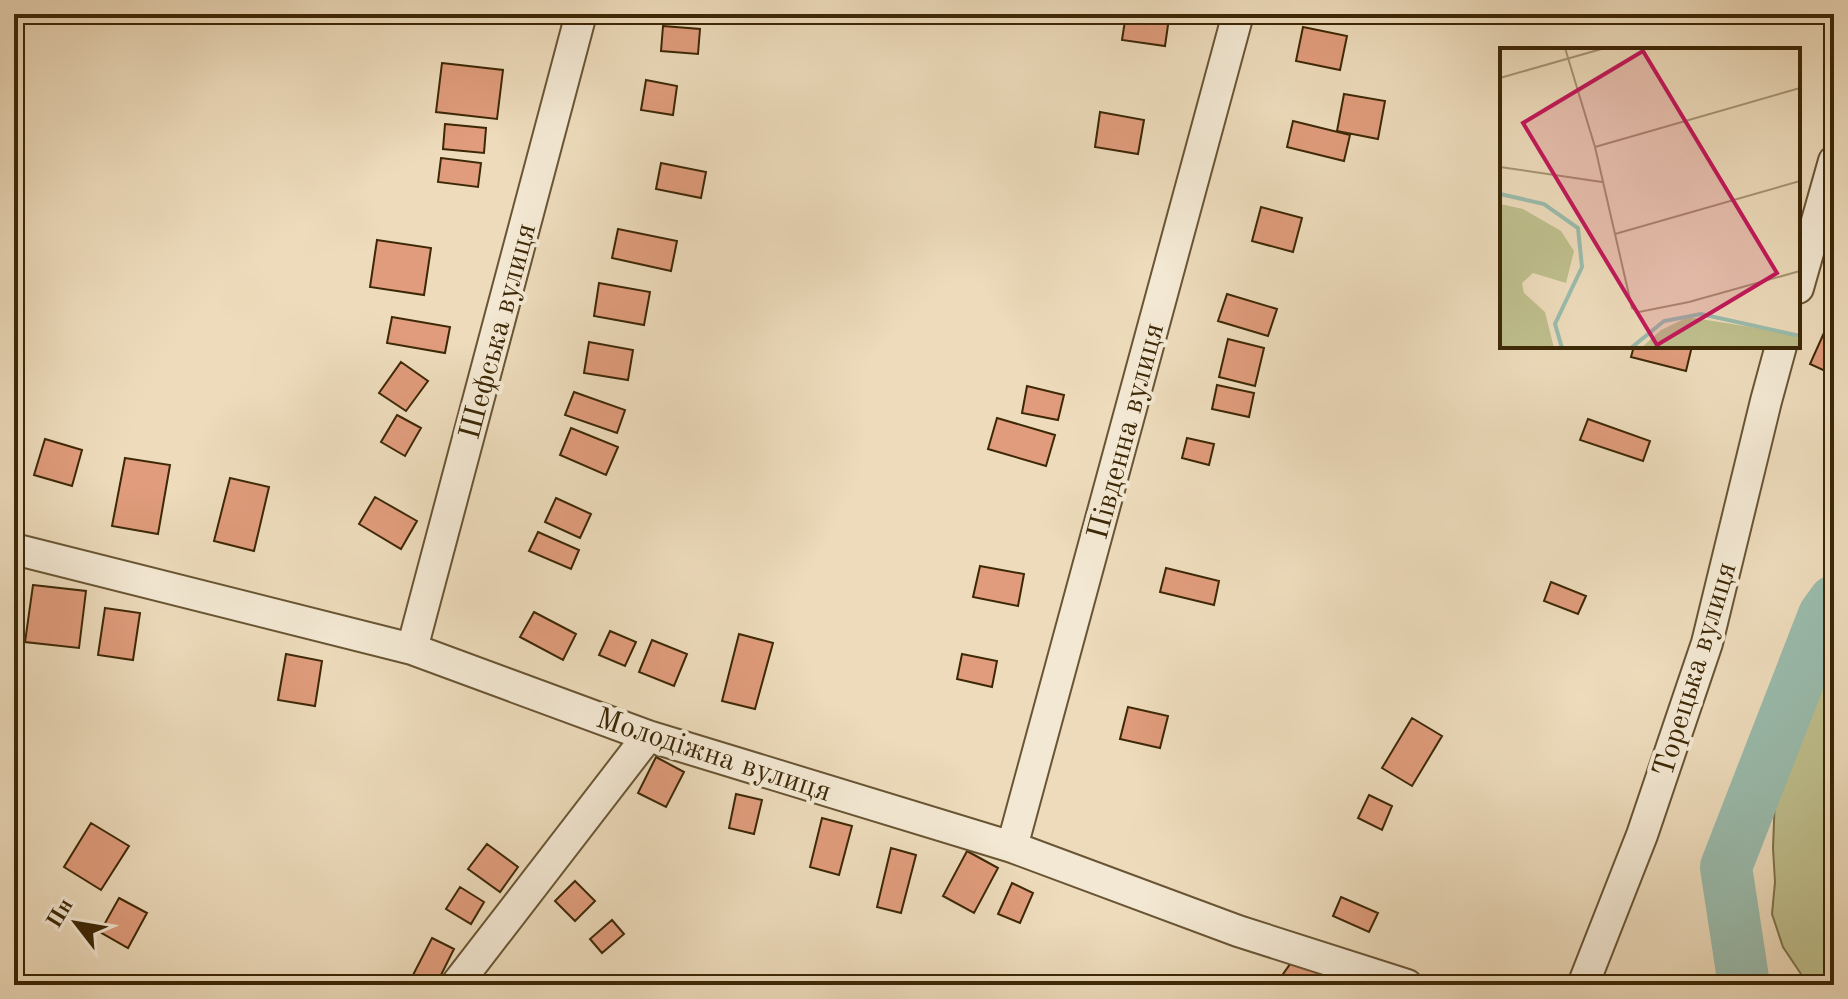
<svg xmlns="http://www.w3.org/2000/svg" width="1848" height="999" viewBox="0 0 1848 999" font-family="'Old Standard TT',serif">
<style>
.green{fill:#bebe8c;stroke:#7e7349;stroke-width:2}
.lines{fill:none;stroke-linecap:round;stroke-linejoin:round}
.river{stroke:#9abbac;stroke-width:52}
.building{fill:#e09c7c;stroke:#3d2806;stroke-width:2}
.minor-casing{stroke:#695533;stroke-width:34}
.minor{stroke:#f3e8d3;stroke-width:30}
.labels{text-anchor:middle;stroke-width:8;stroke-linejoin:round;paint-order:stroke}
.street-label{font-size:30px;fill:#3d2806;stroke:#f3e8d3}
.inset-river{fill:none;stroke:#9abbac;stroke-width:4}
.inset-road{fill:none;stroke:#a79373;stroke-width:2}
.view{fill:#c2185b;fill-opacity:0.15;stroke:#c2185b;stroke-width:4}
.inset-edge{fill:none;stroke:#3d2806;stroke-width:4}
</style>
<rect width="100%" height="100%" fill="#eddbbb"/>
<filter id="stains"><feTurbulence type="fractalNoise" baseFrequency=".0025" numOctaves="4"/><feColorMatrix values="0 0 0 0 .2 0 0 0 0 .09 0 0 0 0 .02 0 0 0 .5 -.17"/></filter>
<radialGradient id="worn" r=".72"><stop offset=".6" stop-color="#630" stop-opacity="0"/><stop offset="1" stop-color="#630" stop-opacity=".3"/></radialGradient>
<path class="green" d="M1834 643V985H1801V974L1783 947 1772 914 1775 882 1773 848 1775 796 1778 779 1785 763 1794 705Z"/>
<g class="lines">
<path class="river" d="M1744 985 1726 867 1824 615 1834 601"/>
</g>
<path class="building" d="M1126 14H1142L1169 18 1165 46 1122 40Z
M663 26 700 29 698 54 661 51Z
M1303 27 1347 36 1340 70 1296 61Z
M442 63 503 70 497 119 436 112Z
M646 80 677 86 673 115 641 110Z
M1344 94 1385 101 1378 139 1337 131Z
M1100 112 1144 120 1138 154 1095 147Z
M1293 121 1350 135 1344 161 1287 147Z
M445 124 486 128 484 153 443 149Z
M441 158 481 163 478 187 438 182Z
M661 163 706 172 701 198 656 189Z
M1261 207 1302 218 1293 252 1252 241Z
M618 229 677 241 671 271 612 258Z
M377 240 431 248 424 295 370 287Z
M599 283 650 292 644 325 594 316Z
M1227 294 1277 309 1268 336 1218 321Z
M392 317 450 327 445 353 387 343Z
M1827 326 1834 329V375L1810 364Z
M1228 339 1264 348 1255 386 1219 377Z
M589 342 633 350 628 380 584 373Z
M1634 346H1692L1686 371 1631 357Z
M401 362 428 381 406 411 379 393Z
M1217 385 1254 393 1249 417 1212 409Z
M1027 386 1064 395 1058 420 1022 413Z
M574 392 625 410 617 433 565 415Z
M397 415 421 428 405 456 381 442Z
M997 418 1055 435 1046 466 988 449Z
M1588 419 1650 441 1643 461 1580 440Z
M571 428 618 447 606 475 560 455Z
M1187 438 1214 444 1209 465 1182 458Z
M45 439 82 450 72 486 34 475Z
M125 458 170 465 158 534 112 526Z
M230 478 269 487 254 551 214 541Z
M375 497 417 521 401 549 359 524Z
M556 498 591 514 580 538 545 522Z
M538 532 579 550 571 569 529 551Z
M980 566 1024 574 1018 606 973 597Z
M1166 568 1219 581 1214 605 1160 592Z
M1551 582 1586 596 1578 614 1544 601Z
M33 585 86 591 79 648 25 642Z
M105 608 140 613 133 660 98 655Z
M534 612 576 634 563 660 520 637Z
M610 631 636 642 625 666 599 655Z
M739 634 773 643 755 709 722 701Z
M652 640 687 654 674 686 639 672Z
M286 654 322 661 315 706 278 700Z
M962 654 997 661 992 687 957 679Z
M1128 707 1168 716 1160 748 1120 739Z
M1412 718 1442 736 1412 786 1382 768Z
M656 757 684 772 666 807 638 793Z
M736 794 762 800 754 834 729 828Z
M1369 795 1392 806 1382 830 1358 818Z
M822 818 852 826 839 875 810 867Z
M91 823 129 846 101 890 64 867Z
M487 844 518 867 500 892 468 869Z
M891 848 916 855 901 913 877 907Z
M967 851 998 868 974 913 943 896Z
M575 881 595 901 575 921 555 901Z
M1012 883 1033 893 1020 923 998 914Z
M460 887 484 902 471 924 446 909Z
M1341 897 1378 913 1369 932 1333 916Z
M119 898 147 913 128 948 100 932Z
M612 920 624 934 602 953 590 939Z
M432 938 454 949 436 985 413 975Z
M1295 957 1335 984 1334 985H1287L1279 980Z"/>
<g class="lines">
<defs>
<path id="minor" d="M1798 288 1834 161
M14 549 412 649 648 736 1012 847 1238 931 1407 985
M412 649 581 14
M1012 847 1238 14
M456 985 648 736
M1583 985 1642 835 1707 643 1766 401 1781 346"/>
</defs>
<use href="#minor" class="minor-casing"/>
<use href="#minor" class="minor"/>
</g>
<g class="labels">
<g class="street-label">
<text transform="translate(497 331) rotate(-75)" y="10">Шефська вулиця</text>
<text transform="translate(1125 431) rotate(-75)" y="10">Південна вулиця</text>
<text transform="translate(1694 669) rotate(-73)" y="10">Торецька вулиця</text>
<text transform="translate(714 754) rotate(18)" y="10">Молодіжна вулиця</text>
</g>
</g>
<g transform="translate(1500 48)">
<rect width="300" height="300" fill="#eddbbb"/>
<path d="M0 156 23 161 61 183 74 203 66 235 33 225 22 235 24 245 45 264 54 300H0ZM188 269 288 285 300 291V299L141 300 161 282Z" fill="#bebe8c"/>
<path class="inset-river" d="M0 146 44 156 78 180 82 219 55 276 62 300M131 300 164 273 201 266 300 288"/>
<path class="inset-road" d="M65 0 95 99 132 260 139 264 189 254 300 223M0 30 105 0M95 99 300 40M0 119 102 134M115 186 300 133"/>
<path class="view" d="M143 3 277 225 157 297 23 75Z"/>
<rect width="300" height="300" class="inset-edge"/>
</g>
<rect width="1848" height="999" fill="none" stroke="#eddbbb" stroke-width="48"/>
<rect x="16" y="16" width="1816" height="967" fill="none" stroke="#3d2806" stroke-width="4"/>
<rect x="24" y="24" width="1800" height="951" fill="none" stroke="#3d2806" stroke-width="2"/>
<g transform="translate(76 923) rotate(301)" stroke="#f3e8d3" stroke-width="6" paint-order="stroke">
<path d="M0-6L14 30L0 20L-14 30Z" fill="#3d2806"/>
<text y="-12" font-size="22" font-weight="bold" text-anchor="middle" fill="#3d2806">Пн</text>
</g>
<rect width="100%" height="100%" filter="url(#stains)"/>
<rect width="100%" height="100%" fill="url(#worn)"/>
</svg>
